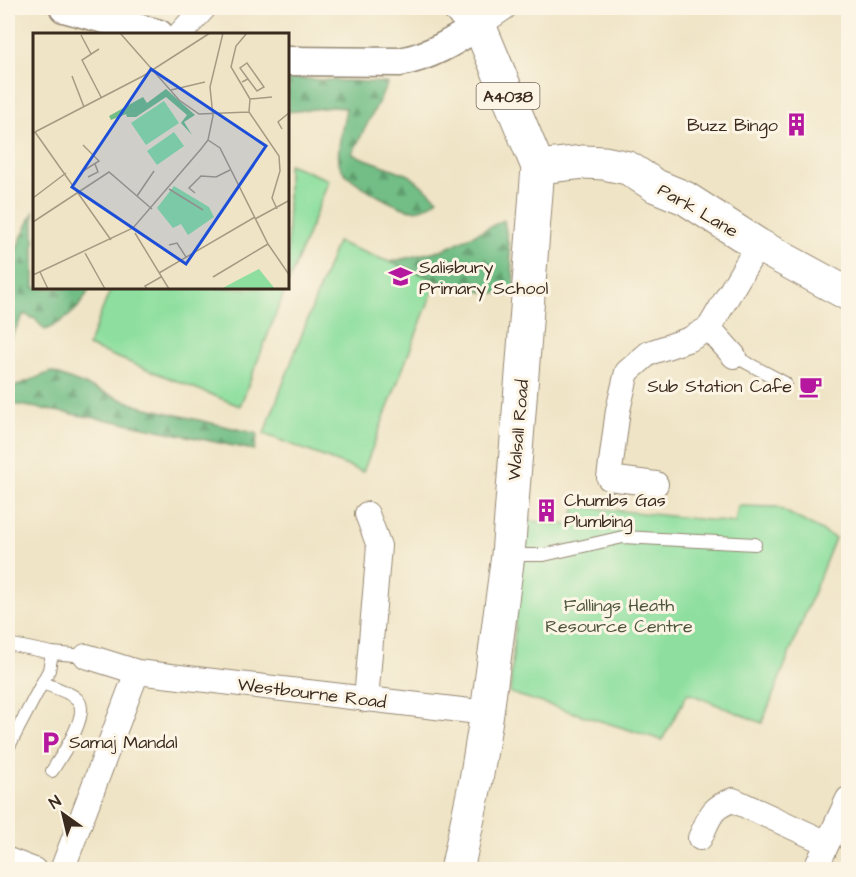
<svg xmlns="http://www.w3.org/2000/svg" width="856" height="877" viewBox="0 0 856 877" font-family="'Architects Daughter',sans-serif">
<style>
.forest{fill:url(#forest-firs);stroke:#567452;stroke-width:1.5}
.garden{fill:#8edf9f;stroke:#64845e;stroke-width:1.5}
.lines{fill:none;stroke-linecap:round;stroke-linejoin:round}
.service-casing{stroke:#958772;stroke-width:14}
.minor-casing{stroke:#958772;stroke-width:26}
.tertiary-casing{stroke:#958772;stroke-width:31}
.secondary-casing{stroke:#958772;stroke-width:35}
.primary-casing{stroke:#958772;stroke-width:35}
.service{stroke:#fff;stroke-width:12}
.minor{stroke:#fff;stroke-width:24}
.tertiary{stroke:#fff;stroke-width:28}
.secondary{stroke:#fff;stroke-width:33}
.primary{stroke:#fff;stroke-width:33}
.labels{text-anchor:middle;stroke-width:6;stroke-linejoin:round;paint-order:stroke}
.shield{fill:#fcf5e5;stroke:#75675a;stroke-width:1.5}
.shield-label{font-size:16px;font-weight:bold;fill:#3b2a1e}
.poi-label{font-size:18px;fill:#3b2a1e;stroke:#fcf5e5;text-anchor:start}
.street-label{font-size:18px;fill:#3b2a1e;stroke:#fcf5e5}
.park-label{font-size:18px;fill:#50573e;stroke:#fcf5e5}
.inset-road{fill:none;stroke:#a79a83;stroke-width:1.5}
.view{fill:#1d4ed8;fill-opacity:0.15;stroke:#1d4ed8;stroke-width:3}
.inset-edge{fill:none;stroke:#3b2a1e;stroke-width:3}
</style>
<defs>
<pattern id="forest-firs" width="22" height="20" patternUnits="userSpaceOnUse" patternTransform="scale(1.5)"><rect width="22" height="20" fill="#72be86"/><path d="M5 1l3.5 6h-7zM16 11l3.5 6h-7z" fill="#5f9b6d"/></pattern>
</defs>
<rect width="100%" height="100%" fill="#fcf5e5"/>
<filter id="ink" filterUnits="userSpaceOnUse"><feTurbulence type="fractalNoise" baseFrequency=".0167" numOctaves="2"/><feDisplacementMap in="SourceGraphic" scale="12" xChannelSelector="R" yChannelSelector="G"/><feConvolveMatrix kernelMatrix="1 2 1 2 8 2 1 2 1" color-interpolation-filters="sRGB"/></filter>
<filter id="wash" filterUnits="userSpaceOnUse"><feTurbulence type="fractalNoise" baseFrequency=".008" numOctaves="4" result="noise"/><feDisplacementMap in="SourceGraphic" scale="24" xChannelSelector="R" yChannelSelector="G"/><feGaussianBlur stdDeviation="1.35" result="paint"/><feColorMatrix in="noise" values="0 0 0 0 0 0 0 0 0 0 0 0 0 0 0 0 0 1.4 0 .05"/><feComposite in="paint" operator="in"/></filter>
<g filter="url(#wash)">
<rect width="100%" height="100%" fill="#efe4c6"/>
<path class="forest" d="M288 78 388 83 352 154 409 175 438 199C431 205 423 210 413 210 398 209 348 181 341 168 334 155 344 123 346 108L332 107 288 112Z
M34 211V288H89C82 309 65 321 45 330L35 319 24 314 8 343V266Z
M504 220 517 296 447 287 437 280 390 262 445 249Z
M51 372 139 406 258 434 254 450 125 423 8 403V389Z"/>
<path class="garden" d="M288 164 329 180 288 284Z
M337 242 437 280 363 472 264 434Z
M111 288H286L240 406 88 346Z
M576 506 735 523 738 506 777 507 835 538 762 723 688 693 662 740 510 693 523 520 570 525Z"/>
</g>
<g filter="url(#ink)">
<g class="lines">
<defs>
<path id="service" d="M734 356 785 383
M509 555H544L623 537 755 544
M8 644 52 653 49 670 8 748
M52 653 86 656
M42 683C53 687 68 691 77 699 92 713 61 756 52 771"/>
<path id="minor" d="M479 25 504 8
M180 34 204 8
M709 328 734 356
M656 484 609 478 618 410 627 372 649 353 690 339 709 328 758 245
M86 656 137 672
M366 700 379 546 367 514
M700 838C710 817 710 808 733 800L827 843
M8 860 34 870
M62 870 137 672 487 713
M815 870 848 799"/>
<path id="tertiary" d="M64 8 159 34
M288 61 400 62C431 56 453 42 479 25"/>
<path id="secondary" d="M538 167 584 162 604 163 628 168 656 186 685 198 758 245 848 294"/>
<path id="primary" d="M457 870 476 780 487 713 508 555 538 167 479 25 459 8"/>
</defs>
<use href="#service" class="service-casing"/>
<use href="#minor" class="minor-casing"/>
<use href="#tertiary" class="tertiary-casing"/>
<use href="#secondary" class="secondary-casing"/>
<use href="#primary" class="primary-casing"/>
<use href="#service" class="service"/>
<use href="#minor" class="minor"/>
<use href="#tertiary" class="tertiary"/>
<use href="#secondary" class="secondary"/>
<use href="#primary" class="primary"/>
</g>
</g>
<defs>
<symbol id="building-bare" viewBox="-9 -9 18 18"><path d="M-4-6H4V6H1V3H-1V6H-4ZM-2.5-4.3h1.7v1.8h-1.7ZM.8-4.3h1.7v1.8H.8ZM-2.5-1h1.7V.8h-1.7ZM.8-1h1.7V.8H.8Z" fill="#b5179e" stroke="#fcf5e5" stroke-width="2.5" paint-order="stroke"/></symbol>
<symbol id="school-bare" viewBox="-9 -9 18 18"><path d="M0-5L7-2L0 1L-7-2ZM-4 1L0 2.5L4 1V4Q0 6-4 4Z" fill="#b5179e" stroke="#fcf5e5" stroke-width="2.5" paint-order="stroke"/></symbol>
<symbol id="cafe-bare" viewBox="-9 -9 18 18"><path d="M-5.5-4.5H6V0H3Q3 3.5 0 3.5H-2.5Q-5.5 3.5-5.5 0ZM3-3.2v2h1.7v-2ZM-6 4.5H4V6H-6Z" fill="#b5179e" stroke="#fcf5e5" stroke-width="2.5" paint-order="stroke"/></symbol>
<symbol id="parking-bare" viewBox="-9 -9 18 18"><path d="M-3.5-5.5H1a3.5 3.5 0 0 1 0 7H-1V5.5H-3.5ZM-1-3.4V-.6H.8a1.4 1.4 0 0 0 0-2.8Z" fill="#b5179e" stroke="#fcf5e5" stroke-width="2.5" paint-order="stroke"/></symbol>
</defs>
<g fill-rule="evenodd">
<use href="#building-bare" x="780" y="108" width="33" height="33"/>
<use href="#school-bare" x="384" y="260" width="33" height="33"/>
<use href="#cafe-bare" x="794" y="370" width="33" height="33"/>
<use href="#building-bare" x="530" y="494" width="33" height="33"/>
<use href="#parking-bare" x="34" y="726" width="33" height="33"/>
</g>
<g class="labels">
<rect class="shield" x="476.5" y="83" width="63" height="26" rx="4.5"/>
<g class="shield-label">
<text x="508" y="102">A4038</text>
</g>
<g class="poi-label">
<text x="778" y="131" text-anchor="end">Buzz Bingo</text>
<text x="419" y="273">Salisbury<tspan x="419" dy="21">Primary School</tspan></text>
<text x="792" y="392" text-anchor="end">Sub Station Cafe</text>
<text x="564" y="506">Chumbs Gas<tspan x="564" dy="21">Plumbing</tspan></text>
<text x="69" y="748">Samaj Mandal</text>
</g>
<g class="street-label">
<text transform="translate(698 210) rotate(30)" y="6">Park Lane</text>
<text transform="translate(518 430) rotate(-85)" y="6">Walsall Road</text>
<text transform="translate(312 693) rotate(7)" y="6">Westbourne Road</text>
</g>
<g class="park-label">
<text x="619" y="611">Fallings Heath<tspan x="619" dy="21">Resource Centre</tspan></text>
</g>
</g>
<g transform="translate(33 33)">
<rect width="256" height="256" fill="#efe4c6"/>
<path d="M133 56 162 82 151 89 159 102 148 90 154 82 133 64 103 84H94L93 81 78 87 76 83 110 64 114 70Z" fill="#72be86"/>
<path d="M226 236 242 256H188L199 250Z" fill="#8edf9f"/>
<path d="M131 68 146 90 113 112 98 90ZM141 99 151 113 124 132 114 118ZM141 153 176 174 181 184 155 202 148 191 140 195 124 175Z" fill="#8edf9f"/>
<path class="inset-road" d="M87 0 146 67 166 81 216 79M214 0 203 13 198 34 217 66M48 2 58 21M66 16 49 27 68 64M39 43 51 74M209 49 215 46 207 35 214 30 231 54 224 58 215 46M138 57 172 49M216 79 246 123 247 138 239 165 244 176M216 79 217 66 239 64M249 96 245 89 257 79M2 99 78 207M0 100 110 43 177 0M175 107 187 115 235 211 257 243M50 138 66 128 50 112M55 144 65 139 62 131M136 156 170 177M162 160 156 155 168 143 183 144 197 137M104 163 121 138M0 165 33 140M222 186 257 167M0 189 76 139 119 176M102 200 136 256M136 212 144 210 153 224M52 220 72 256M7 239 15 256M126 240 222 184M0 242 100 195 168 116 175 107 180 83 177 54 190 0M180 244 235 211M114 256 112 253 128 244"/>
<path class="view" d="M118 36 233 113 153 231 39 154Z"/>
<rect width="256" height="256" class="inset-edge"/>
</g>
<rect width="856" height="877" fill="none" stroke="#fcf5e5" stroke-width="30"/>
<g transform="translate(63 814) rotate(326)" stroke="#fcf5e5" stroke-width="4.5" paint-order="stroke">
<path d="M0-4.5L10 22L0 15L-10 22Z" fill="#3b2a1e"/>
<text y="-9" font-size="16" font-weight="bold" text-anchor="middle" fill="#3b2a1e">N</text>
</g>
</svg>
